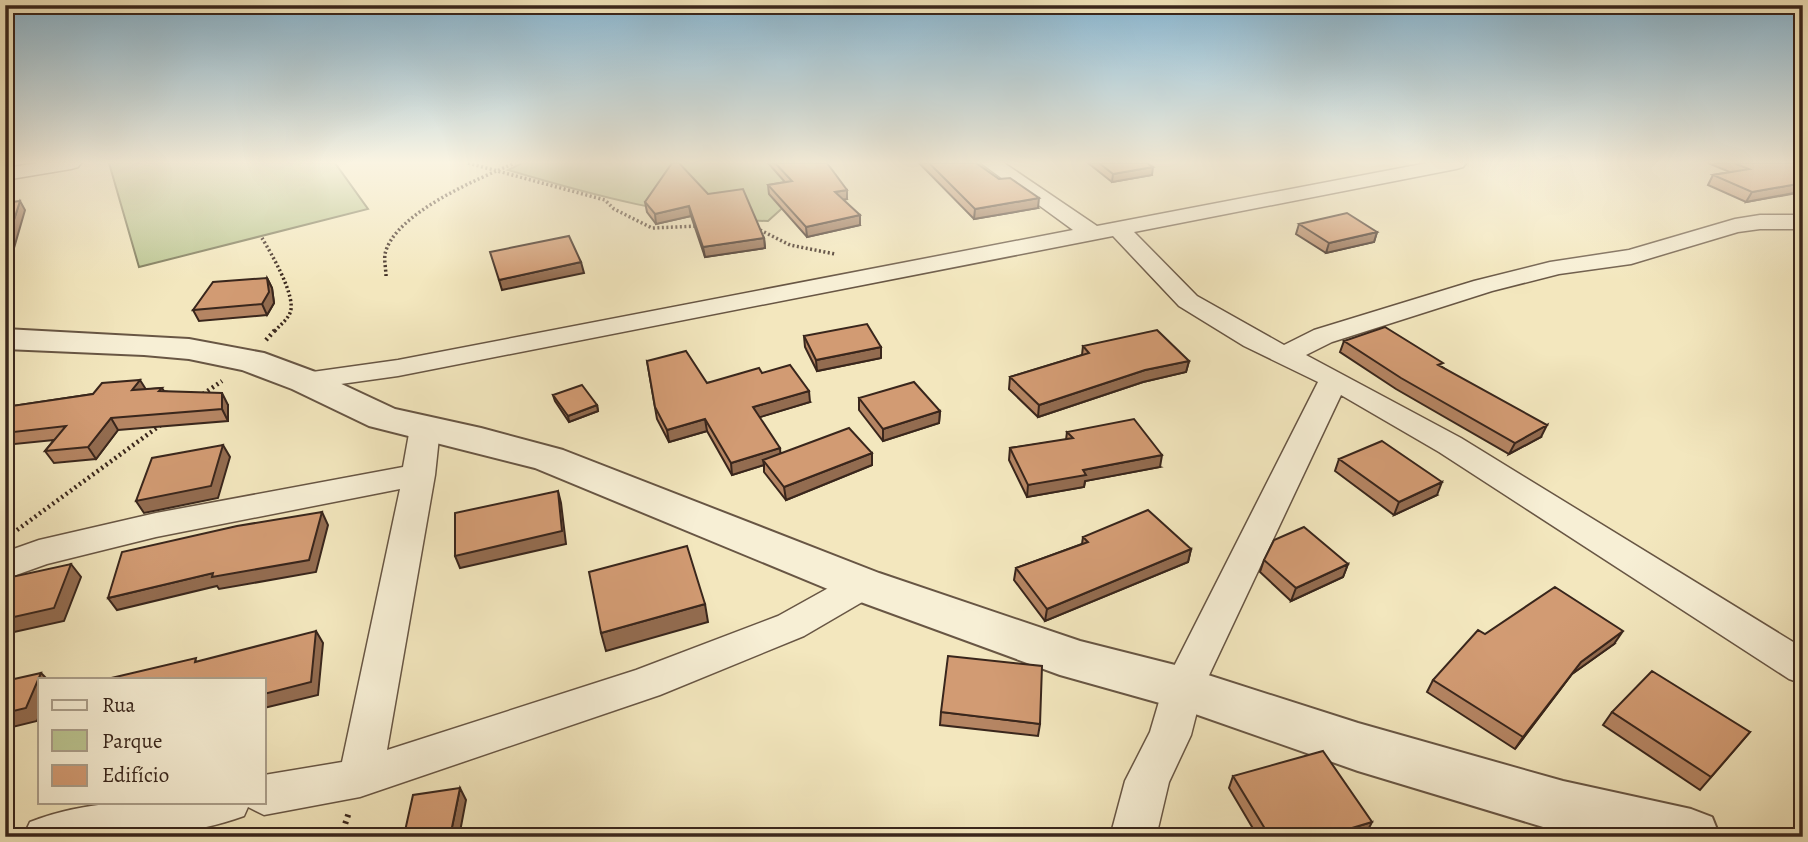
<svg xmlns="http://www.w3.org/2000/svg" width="1808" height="842" viewBox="0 0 1808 842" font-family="Alegreya,serif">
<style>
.green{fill:#bbc591;stroke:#7a7656;stroke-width:2}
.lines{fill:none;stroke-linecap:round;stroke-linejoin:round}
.minor-casing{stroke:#685644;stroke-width:3}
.tertiary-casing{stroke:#685644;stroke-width:4}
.path-far2{stroke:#39261c;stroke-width:3.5;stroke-dasharray:2 2.5;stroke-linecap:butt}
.path-far1{stroke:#39261c;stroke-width:4.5;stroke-dasharray:2 3.5;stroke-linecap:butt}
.path{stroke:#39261c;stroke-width:6;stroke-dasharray:2.5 4.5;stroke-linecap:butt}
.minor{fill:#f7efd5;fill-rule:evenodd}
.tertiary{fill:#f7efd5;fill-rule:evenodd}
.wall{fill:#b58563;stroke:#39261c;stroke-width:2}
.shaded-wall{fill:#936c50;stroke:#39261c;stroke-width:2}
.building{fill:#d29b73;stroke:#39261c;stroke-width:2}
</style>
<rect width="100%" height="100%" fill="#f3e7be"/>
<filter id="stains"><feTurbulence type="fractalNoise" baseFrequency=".00286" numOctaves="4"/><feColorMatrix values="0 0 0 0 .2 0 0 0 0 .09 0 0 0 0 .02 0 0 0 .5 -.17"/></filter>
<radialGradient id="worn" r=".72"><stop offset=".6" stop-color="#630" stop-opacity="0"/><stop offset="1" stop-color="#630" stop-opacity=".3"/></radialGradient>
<path class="green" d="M109 163H335L368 209 139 267Z
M522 163H797L788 203 768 221C680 219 592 195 508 170Z"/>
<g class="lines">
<defs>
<path id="minor" d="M38 163H81L78 167 71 169 5 180V168Z
M981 163H1004L1097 226 1427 163H1466L1463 167 1456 169 1134 232 1197 296 1284 345 1314 330 1474 281 1550 262 1629 250 1735 219 1760 215H1803V229H1760L1738 232 1631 264 1559 274 1492 291 1332 342 1306 355 1461 438 1803 648V684L1789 679 1439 452 1341 395 1203 688 1191 735 1169 782 1156 837H1110L1125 781 1150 732 1163 688 1318 382 1244 346 1179 306 1113 236 398 376 305 389 295 387 291 381 295 375 305 373 398 360 1073 230Z
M425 419 436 421 440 428 435 475 387 750 636 670 778 616 850 576 863 572 876 576 881 585 876 594 804 636 660 695 360 797 264 815 248 807 244 816C173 842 97 837 23 837L30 822C103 793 187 802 264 802V775L342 762 400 489 156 537 47 564 5 579V552L39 540 156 513 403 467 410 428 414 421Z"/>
<path id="tertiary" d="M5 329 189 339 264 353 318 373 395 409 481 428 563 450 879 573 1080 641 1183 667 1358 723 1563 781 1691 809 1712 817 1720 837H1576L1563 833 1358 771 1181 709 1060 675 847 597 535 468 369 426 292 389 242 370 189 359 144 355 5 349Z"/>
</defs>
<use href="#minor" class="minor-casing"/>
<use href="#tertiary" class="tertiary-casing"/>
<path class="path-far2" d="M468 163 605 200 614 209 652 228 699 226
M756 228 790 245 835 254
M262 238C271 253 297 297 290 313 287 320 280 325 275 331
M386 276C386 270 384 260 385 254 394 213 480 178 515 163"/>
<path class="path-far1" d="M266 340 276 329
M203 394 222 381
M17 530 162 424"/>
<path class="path" d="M341 837 349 812"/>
<use href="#minor" class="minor"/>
<use href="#tertiary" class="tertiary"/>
</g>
<path class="wall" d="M768 163H827L847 199 843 200 860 225 807 237 769 194 768 185 785 182Z
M919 163H976L1038 208 974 219Z
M1088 163H1147L1152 175 1112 182Z
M1708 163H1803V192L1746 202 1708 185 1713 175 1730 172Z
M708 194 764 238 765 248 705 257 691 216 656 224 647 212 645 202Z
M1299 224 1377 232 1374 242 1326 253 1296 234Z
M267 278 272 288 274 303 267 315 199 321 193 310Z
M804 336 881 358 817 371 805 347Z
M1344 341 1442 367 1541 437 1509 454 1396 389 1340 352Z
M1083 346 1189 361 1186 372 1143 382 1038 417 1009 389 1010 377 1082 355Z
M647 361 707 383 762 373 810 402 759 417 780 454 872 453V465L786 500 764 472V465L732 475 707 431 669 442 657 419Z
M162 388 164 391 228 405V421L118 430 96 459 54 463 45 451 54 440 5 445V407L93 394Z
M553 395 597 405 598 411 569 422 555 401Z
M859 398 940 411 939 423 883 441 859 410Z
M1067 432 1160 467 1085 481 1084 487 1027 497 1009 460 1010 448 1066 440Z
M1339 459 1437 495 1394 515 1335 471Z
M1083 537 1191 549 1188 562 1045 621 1014 580 1016 568 1082 544Z
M1264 560 1348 564 1343 577 1291 601 1260 572Z
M1485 634 1614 644 1572 674 1515 749 1427 692 1433 680Z
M941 712 1040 724 1038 736 940 725Z
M1612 712 1750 732 1700 790 1603 725Z
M1233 776 1366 834 1358 837H1258L1229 788Z"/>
<path class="shaded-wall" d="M5 163H13V164L5 167Z
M1153 167 1152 175 1112 182 1113 174Z
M1803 183V185L1799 192 1746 202 1752 192Z
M847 190V199L835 201V192Z
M1039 198 1038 208 974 219 975 209Z
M20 201 25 210 5 279V248Z
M689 206 691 216 656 224 655 214Z
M860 215V225L807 237 806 227Z
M1377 232 1374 242 1326 253 1329 243Z
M764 238 765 248 705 257 703 247Z
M581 262 584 273 502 290 499 280Z
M267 278 272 288 274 303 267 315 262 304Z
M881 347V358L817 371 816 360Z
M1189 361 1186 372 1143 382 1038 417 1039 405 1145 370Z
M140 380 147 391 132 390Z
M809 391 810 402 754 419 753 407Z
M222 393 228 405V421L222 409Z
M597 405 598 411 569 422 568 416Z
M940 411 939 423 883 441V429Z
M111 418 118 430 96 459 88 447Z
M705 419 707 431 669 442 667 430Z
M1547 425 1541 437 1509 454 1515 443Z
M223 445 230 457 218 498 144 513 136 501Z
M780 448 781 460H763L764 465 732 475 731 463Z
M872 453V465L786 500 784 487Z
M1162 455 1160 467 1085 481 1084 487 1027 497 1028 485 1083 470Z
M1442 482 1437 495 1394 515 1399 502Z
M558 491 561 503 566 544 460 568 455 556Z
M322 512 328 525 316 572 219 589 217 586 117 610 108 598 213 573Z
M1191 549 1188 562 1045 621 1047 609Z
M71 564 81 577 64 621 5 634V619Z
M1348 564 1343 577 1291 601 1296 588Z
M705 604 708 622 606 651 601 633Z
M316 631 323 643 318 695 264 708V694Z
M1623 631 1614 644 1572 674 1515 749 1523 737 1581 662Z
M41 673 47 679H40V713L37 721 12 727 5 743V713Z
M460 788 466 800 459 837H450Z
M1372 822 1366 834 1358 837H1322Z"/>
<path class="building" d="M672 163H679L708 194 743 189 764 238 703 247 689 206 655 214 645 202Z
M775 163H827L847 190 835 192 860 215 806 227 768 185 792 181Z
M929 163H976L999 179 1010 178 1039 198 975 209Z
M1099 163H1147L1153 167 1113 174Z
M1734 163H1803V183L1752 192 1713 175 1749 169Z
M20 201 5 248V203Z
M1347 213 1377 232 1329 243 1299 224Z
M569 236 581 262 499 280 490 252Z
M267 278 269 292 262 304 193 310 213 282Z
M867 324 881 347 816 360 804 336Z
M1385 327 1443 363 1438 365 1547 425 1515 443 1401 378 1344 341Z
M1157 330 1189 361 1145 370 1039 405 1010 377 1089 353 1083 346Z
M686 351 707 383 759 368 762 373 790 365 809 391 753 407 780 448 731 463 705 419 667 430 655 407 647 361Z
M140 380 132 390 162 388 159 391 222 393V409L111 418 88 447 45 451 66 426 5 433V407L93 394 102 383Z
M914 382 940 411 883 429 859 398Z
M582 385 597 405 568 416 553 395Z
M1134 419 1162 455 1083 470 1086 475 1028 485 1010 448 1073 438 1067 432Z
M849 428 872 453 784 487 763 460Z
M1382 441 1442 482 1399 502 1339 459Z
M223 445 211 486 136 501 152 458Z
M558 491 562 531 455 556V513Z
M1148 510 1191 549 1047 609 1016 568 1088 542 1083 537Z
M322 512 309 560 212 577 213 573 108 598 122 552 237 526Z
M1304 527 1348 564 1296 588 1264 560 1274 540Z
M687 546 705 604 601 633 589 572Z
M71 564 54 608 5 619V582L7 578Z
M1555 587 1623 631 1581 662 1523 737 1433 680 1478 630 1485 634Z
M316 631 311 682 264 694V679H107L196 658 195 662Z
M948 656 1042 666 1040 724 941 712Z
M1652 671 1750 732 1711 777 1612 712Z
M41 673 26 708 5 713V681Z
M1323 751 1372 822 1322 837H1270L1233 776Z
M460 788 450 837H372L405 831 413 795Z
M1573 829 1579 837H1538Z"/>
<linearGradient id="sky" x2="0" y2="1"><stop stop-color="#89b8d4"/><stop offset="0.58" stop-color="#faf4e2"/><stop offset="1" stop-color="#faf4e2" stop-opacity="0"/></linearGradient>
<rect width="1808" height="280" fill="url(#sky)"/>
<rect width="1808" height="842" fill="none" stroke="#f3e7be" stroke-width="28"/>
<rect x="7" y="7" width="1794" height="828" fill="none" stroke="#39261c" stroke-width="3.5"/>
<rect x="14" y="14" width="1780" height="814" fill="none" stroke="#39261c" stroke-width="2"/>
<rect x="38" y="678" width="228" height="126" fill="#f7efd5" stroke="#ab9f8b" stroke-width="2"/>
<rect x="52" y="700" width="35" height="10" fill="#f7efd5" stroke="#ab9f8b" stroke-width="2"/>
<text x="102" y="712" font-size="21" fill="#39261c">Rua</text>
<rect x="52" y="730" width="35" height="21" fill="#bbc591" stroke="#ab9f8b" stroke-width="2"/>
<text x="102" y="748" font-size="21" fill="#39261c">Parque</text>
<rect x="52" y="765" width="35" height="21" fill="#d29b73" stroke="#ab9f8b" stroke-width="2"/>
<text x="102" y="782" font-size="21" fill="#39261c">Edifício</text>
<rect width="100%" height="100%" filter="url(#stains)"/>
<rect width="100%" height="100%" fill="url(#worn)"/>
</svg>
